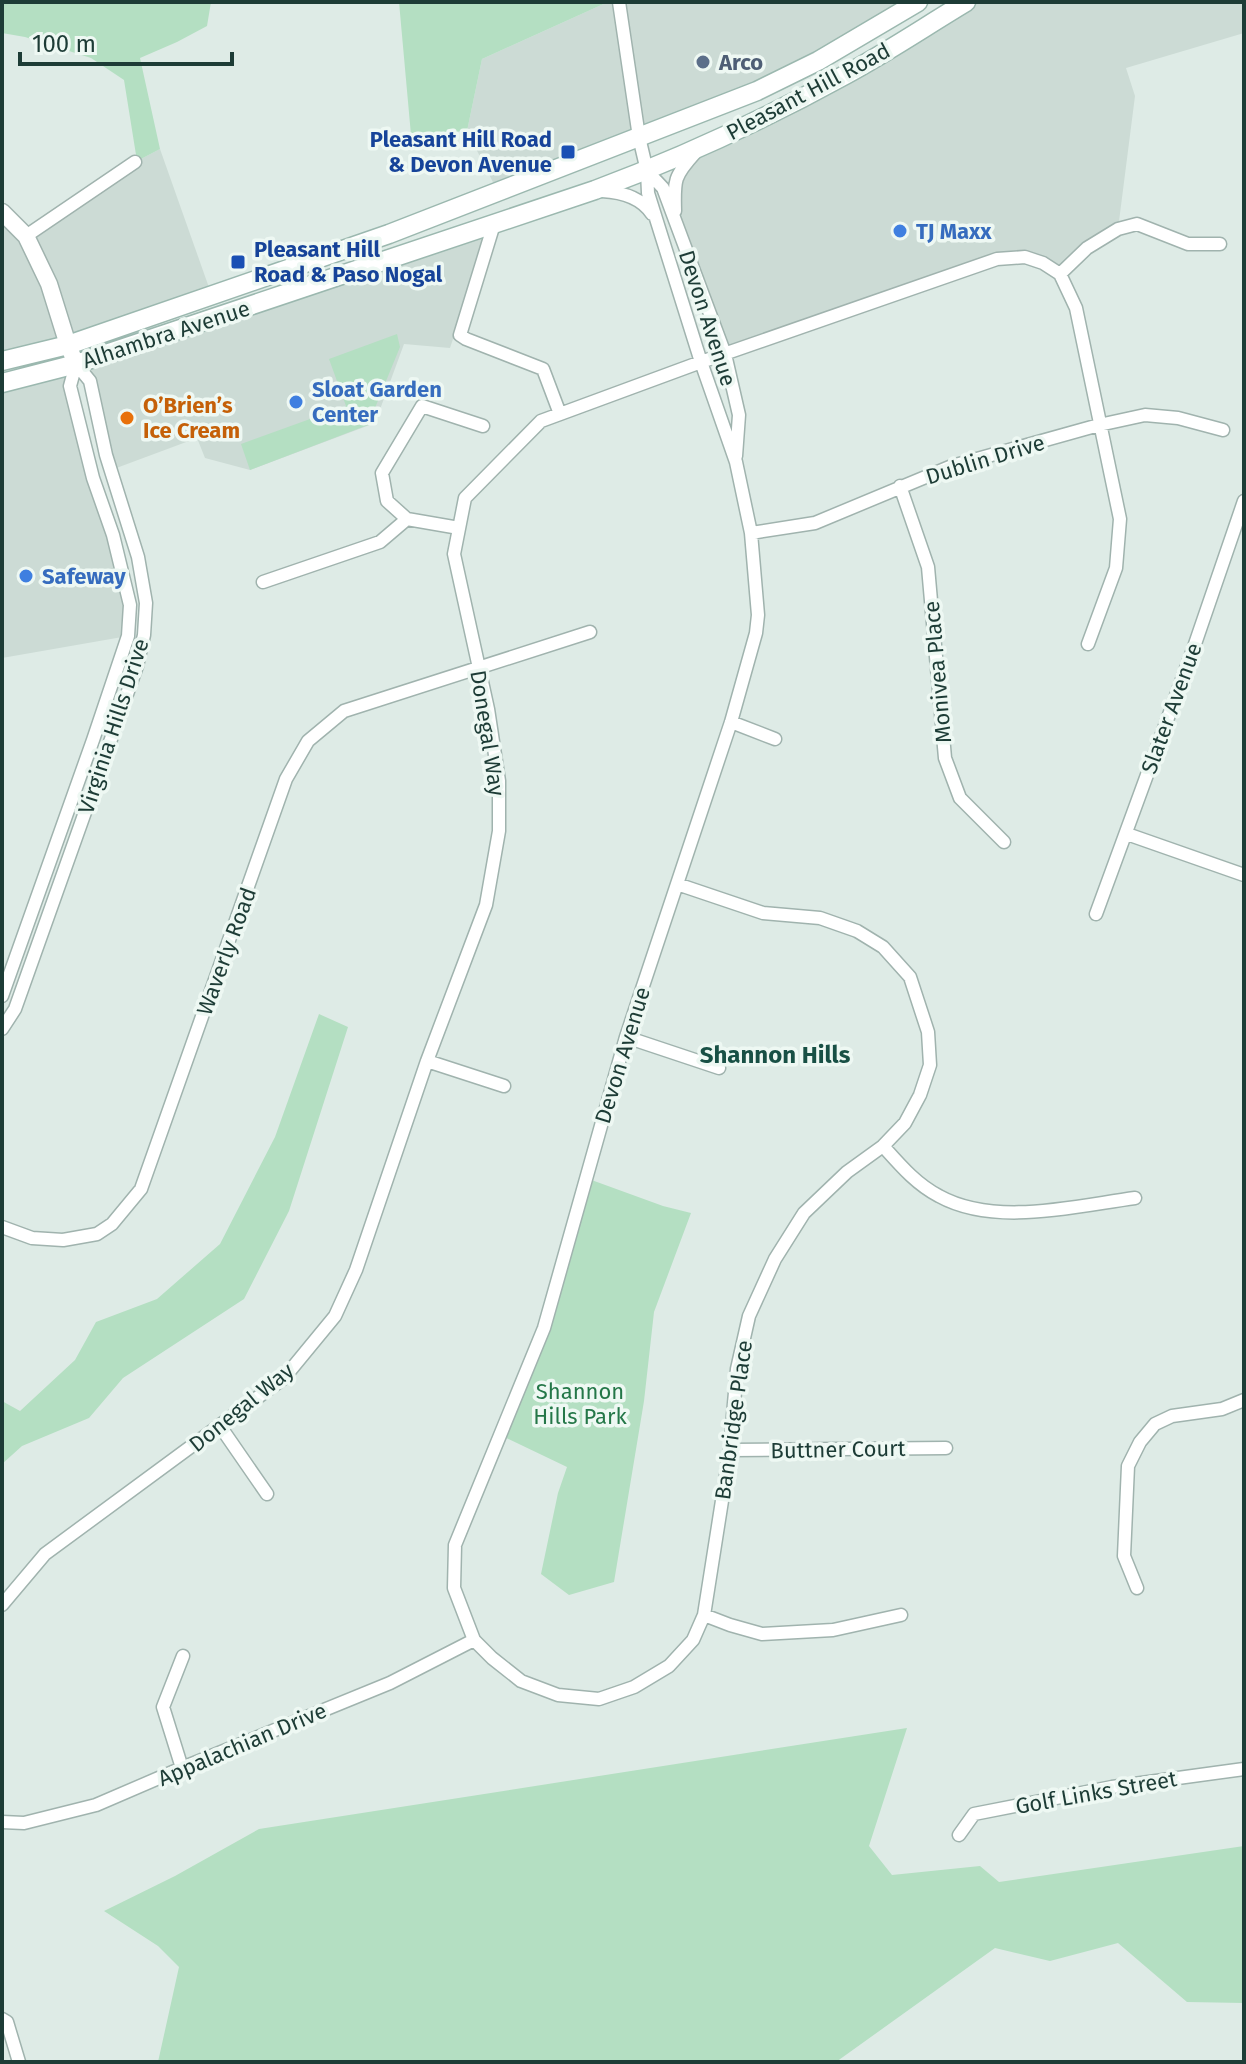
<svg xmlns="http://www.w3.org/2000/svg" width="1246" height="2064" viewBox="0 0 1246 2064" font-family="'Fira Sans',sans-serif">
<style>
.built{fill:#ccdbd5}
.green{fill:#b4dfc2}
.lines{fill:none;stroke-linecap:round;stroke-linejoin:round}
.minor-casing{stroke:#a0b3ae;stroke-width:15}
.tertiary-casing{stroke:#a0b3ae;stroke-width:19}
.secondary-casing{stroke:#9bb8af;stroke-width:21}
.minor{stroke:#fff;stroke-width:12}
.tertiary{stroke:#fff;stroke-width:16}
.secondary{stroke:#fff;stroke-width:18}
.service-dot{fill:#5c6f8a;stroke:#eef8f3;stroke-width:3}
.transit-dot{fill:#1a4fb4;stroke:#eef8f3;stroke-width:3}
.shop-dot{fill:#3f7fe0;stroke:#eef8f3;stroke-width:3}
.food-dot{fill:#e8710a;stroke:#eef8f3;stroke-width:3}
.labels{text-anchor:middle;stroke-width:7;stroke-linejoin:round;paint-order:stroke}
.service-label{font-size:22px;font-weight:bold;fill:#4e5e75;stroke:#eef8f3;text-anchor:start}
.street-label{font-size:22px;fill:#1d3c36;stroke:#eef8f3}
.transit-label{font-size:22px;font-weight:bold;fill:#164399;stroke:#eef8f3;text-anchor:end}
.shop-label{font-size:22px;font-weight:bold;fill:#366cbe;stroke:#eef8f3;text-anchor:start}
.food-label{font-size:22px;font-weight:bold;fill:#c56008;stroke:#eef8f3;text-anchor:start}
.park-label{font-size:22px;fill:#247748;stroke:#eef8f3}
.neighbourhood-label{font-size:24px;font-weight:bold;fill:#185045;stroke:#eef8f3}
</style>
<rect width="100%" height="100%" fill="#deebe6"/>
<path class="built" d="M608 2H915L818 61 498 192 467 131 482 59Z
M966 2H1244V33L1126 68 1135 96 1118 229 1060 274 1008 258 725 354 676 222 679 171 698 149Z
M160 149 212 296 2 361V212L26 236 135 162Z
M491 225 450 348 404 344 375 423 250 470 205 458 197 438 111 470 90 381 77 365 70 386 130 605 128 636 2 658V383Z"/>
<path class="green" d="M2 2H211L207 26 177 42 140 58 160 149 137 161 124 80 91 58 25 37 2 33Z
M399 2H608L482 59 467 131 411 135Z
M397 334 400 347 368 425 250 470 241 444 346 406 329 359Z
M319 1014 348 1027 289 1211 244 1299 123 1378 89 1418 22 1446 2 1464V1401L20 1411 75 1360 96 1322 157 1299 220 1244 275 1137Z
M586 1178 663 1206 691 1213 654 1312 644 1401 614 1582 569 1595 541 1574 558 1493 567 1467 500 1435 544 1328Z
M907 1728 869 1846 892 1875 980 1866 999 1882 1244 1846V2003L1187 2002 1118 1943 1050 1961 995 1948 836 2062H158L179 1967 158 1946 104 1911 175 1876 259 1829Z"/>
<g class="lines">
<defs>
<path id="minor" d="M619 2 639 137 647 171 648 193 701 362 736 462 751 533 758 615 756 633 731 722 626 1037 544 1328 455 1545 454 1588 474 1640 492 1658 521 1681 558 1695 599 1699 634 1687 669 1666 693 1640 704 1615 730 1450 737 1369 749 1316 775 1259 804 1213 847 1172 883 1146 905 1123 920 1095 930 1065 928 1032 910 977 883 947 857 931 820 918 763 913 677 884
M647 171 663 188 725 354 739 415 736 456
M602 191C621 192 641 197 652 214
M675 211C674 180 674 176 695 153
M494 224 460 335 466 339 543 369 560 414
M26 236 135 162
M1060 274 1087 248 1118 229 1137 224 1188 244H1220
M900 486 928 567 945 758 960 798 1004 842
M407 519 387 501 382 473 422 406 483 426
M751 533 815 523 952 466 1099 425 1145 415 1178 418 1223 430
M263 582 380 542 407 519 459 528
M731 722 775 739
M1127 834 1244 875
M1096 914 1195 644 1244 501
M2 996 93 740 128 636 130 605 113 535 93 478 70 386 76 364
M2 1029 15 1009 137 666 144 635 146 603 138 557 106 455 90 381 76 364
M626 1037 719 1068
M427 1061 504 1086
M883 1146C900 1165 916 1184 939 1196 995 1227 1075 1206 1135 1198
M2 1227 32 1238 63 1240 97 1234 112 1224 141 1189 286 779 308 741 344 711 590 632
M220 1426 267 1494
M730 1450 946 1448
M1137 1588 1124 1556 1128 1466 1140 1442 1155 1424 1172 1416 1222 1409 1244 1400
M2 1605 45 1554 284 1378 335 1316 356 1270 427 1061 486 905 499 831V781L488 709 454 554 465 498 541 421 701 362 997 259 1025 257 1043 263 1060 274 1076 308 1120 519 1116 568 1088 644
M704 1615 730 1625 762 1634 833 1630 901 1615
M182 1768 163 1707 183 1656
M2 1822 24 1823 96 1805 182 1768 390 1683 474 1640
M959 1835 974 1814 1112 1787 1244 1769
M2 2019 7 2022 19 2062"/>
<path id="tertiary" d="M2 212 26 236 49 284 68 345 76 364"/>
<path id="secondary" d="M2 361 68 345 389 234 757 91 818 61 918 2
M2 383 76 364 595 190C681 158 765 119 845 75 886 53 926 26 966 2"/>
</defs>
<use href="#minor" class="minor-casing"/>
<use href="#tertiary" class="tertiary-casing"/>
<use href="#secondary" class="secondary-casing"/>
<use href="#minor" class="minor"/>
<use href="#tertiary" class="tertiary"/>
<use href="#secondary" class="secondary"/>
</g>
<circle class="service-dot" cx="703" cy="62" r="8"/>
<g class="transit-dot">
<rect x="560" y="144" width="16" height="16" rx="4"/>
<rect x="230" y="254" width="16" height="16" rx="4"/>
</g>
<g class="shop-dot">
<circle cx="900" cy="231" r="8"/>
<circle cx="296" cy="402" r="8"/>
<circle cx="26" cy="576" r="8"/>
</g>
<circle class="food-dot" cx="127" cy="418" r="8"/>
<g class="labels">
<g class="service-label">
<text x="719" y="70">Arco</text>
</g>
<g class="street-label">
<text transform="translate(808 91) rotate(-28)" y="8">Pleasant Hill Road</text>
<text transform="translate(708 318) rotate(72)" y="8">Devon Avenue</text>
<text transform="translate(166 334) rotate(-18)" y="8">Alhambra Avenue</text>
<text transform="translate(985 459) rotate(-17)" y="8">Dublin Drive</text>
<text transform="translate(937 672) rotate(-95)" y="8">Monivea Place</text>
<text transform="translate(1171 708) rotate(-70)" y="8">Slater Avenue</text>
<text transform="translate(113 726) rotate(-72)" y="8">Virginia Hills Drive</text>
<text transform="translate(488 733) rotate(81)" y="8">Donegal Way</text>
<text transform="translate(226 951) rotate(-70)" y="8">Waverly Road</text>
<text transform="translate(622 1055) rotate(-73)" y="8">Devon Avenue</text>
<text transform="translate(241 1407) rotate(-39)" y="8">Donegal Way</text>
<text transform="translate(733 1420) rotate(-82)" y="8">Banbridge Place</text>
<text transform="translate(838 1449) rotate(-1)" y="8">Buttner Court</text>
<text transform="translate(242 1744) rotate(-23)" y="8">Appalachian Drive</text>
<text transform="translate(1096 1792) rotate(-10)" y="8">Golf Links Street</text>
</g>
<g class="transit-label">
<text x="552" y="147">Pleasant Hill Road<tspan x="552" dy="25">&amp; Devon Avenue</tspan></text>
<text x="254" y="257" text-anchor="start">Pleasant Hill<tspan x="254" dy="25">Road &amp; Paso Nogal</tspan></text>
</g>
<g class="shop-label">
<text x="916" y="239">TJ Maxx</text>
<text x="312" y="397">Sloat Garden<tspan x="312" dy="25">Center</tspan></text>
<text x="42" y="584">Safeway</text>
</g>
<g class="food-label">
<text x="143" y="413">O’Brien’s<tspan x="143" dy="25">Ice Cream</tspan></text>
</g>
<g class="park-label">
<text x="580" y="1399">Shannon<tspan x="580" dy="25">Hills Park</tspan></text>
</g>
<g class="neighbourhood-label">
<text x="775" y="1063">Shannon Hills</text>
</g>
</g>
<rect width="1246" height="2064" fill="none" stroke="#1d3c36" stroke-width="8"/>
<path d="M20 52v12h212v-12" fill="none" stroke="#1d3c36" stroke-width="4"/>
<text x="32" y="52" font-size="24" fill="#1d3c36" stroke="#eef8f3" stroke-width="6" paint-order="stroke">100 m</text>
</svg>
